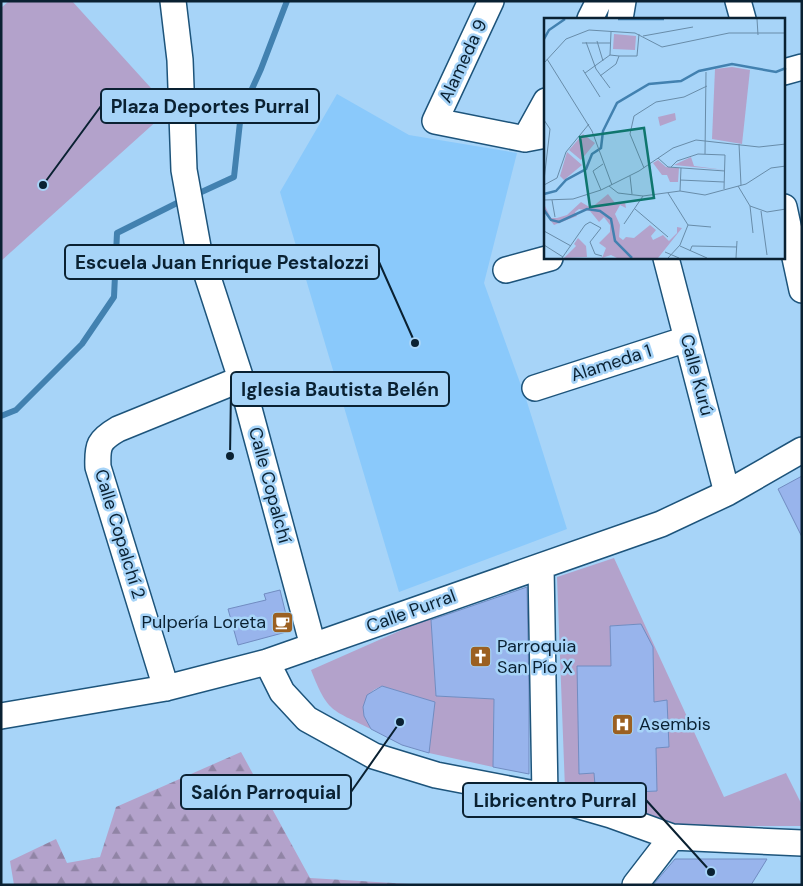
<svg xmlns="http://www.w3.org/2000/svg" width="803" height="886" viewBox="0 0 803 886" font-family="'DM Sans',sans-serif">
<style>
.built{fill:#8ac9fb}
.forest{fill:url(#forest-firs)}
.garden{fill:#b3a2cb;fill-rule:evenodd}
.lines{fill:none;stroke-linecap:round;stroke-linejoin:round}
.stream{stroke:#4281b0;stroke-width:6}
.building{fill:#98b4ec;stroke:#718cc1}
.minor-casing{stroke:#1d547b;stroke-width:28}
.minor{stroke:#fff;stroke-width:25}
.labels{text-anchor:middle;stroke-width:5;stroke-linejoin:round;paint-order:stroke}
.street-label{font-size:18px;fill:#0a2132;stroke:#a7d4f8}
.poi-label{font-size:18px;fill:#0a2132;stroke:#a7d4f8;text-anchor:start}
.inset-river{fill:none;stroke:#4281b0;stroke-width:2.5}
.inset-road{fill:none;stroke:#688ca9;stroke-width:1}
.view{fill:#0f766e;fill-opacity:0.15;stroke:#0f766e;stroke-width:2.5}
.inset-edge{fill:none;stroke:#0a2132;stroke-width:2.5}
.leader{fill:none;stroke:#0a2132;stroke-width:2}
.callout-dot{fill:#0a2132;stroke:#a7d4f8;stroke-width:2}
.callout{fill:#a7d4f8;stroke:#0a2132;stroke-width:2}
.callout-label{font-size:19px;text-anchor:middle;font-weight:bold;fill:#0a2132}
</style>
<defs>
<pattern id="forest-firs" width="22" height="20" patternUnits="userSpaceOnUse" patternTransform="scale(1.25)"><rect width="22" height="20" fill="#b3a2cb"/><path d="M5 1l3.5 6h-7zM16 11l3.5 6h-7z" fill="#9084a5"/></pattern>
</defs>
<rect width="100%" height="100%" fill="#a7d4f8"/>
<path class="built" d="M337 94 409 135 517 153 484 283 527 402 567 529 399 592 280 192Z"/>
<path class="forest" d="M241 752 310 878 426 885H14L10 861 56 839 67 863 100 857 116 807Z"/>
<path class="garden" d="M9 1H72L170 109 1 261V8Z
M614 558 724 797 786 773 802 805V826H681L565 789 557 577ZM640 624 653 647 654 702 667 701 669 746 656 748V791L636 792V784L595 785 594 773 580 774 578 666H611L610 626Z
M431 617 436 696 494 699 493 767 429 753 434 702 382 686C360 694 361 711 371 729 331 709 328 713 311 670Z"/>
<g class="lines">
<path class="stream" d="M195 195 234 177 241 113 261 69 287 1
M1 416 16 410 82 344 114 297 117 233 183 200"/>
</g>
<path class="building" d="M802 476V537L778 489Z
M527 587 529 691V774L493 767 494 699 436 696 431 620Z
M280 590 290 631 238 645 228 609 266 600 264 594Z
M641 624 653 647 654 702 667 700 669 747 656 748 657 791 636 792V784L595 785 594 773 579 774 577 666H611L610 626Z
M382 686 435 702 429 753 402 745 371 729 364 716 363 707 367 695Z
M675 859H767L751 885H653Z"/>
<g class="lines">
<defs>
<path id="minor" d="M173 1 180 60 184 170 198 247 241 379 313 646
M491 1 435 121 525 139 546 135
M738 1 743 19
M590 19 599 1
M620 19 623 1
M784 72 802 67
M525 139 546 101
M784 207 802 290
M666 258 727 493
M506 270 550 258
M535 388 687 339
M541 567 545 796
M267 662 282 692 307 719 374 756 436 775 545 796 611 815 672 837 802 843
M166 688 98 467C97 445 99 440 118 429L241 379
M1 716 166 688 267 662 661 524 727 493 802 450
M635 885 672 837"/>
</defs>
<use href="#minor" class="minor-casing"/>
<use href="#minor" class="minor"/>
</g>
<defs>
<symbol id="cafe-square" viewBox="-11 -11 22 22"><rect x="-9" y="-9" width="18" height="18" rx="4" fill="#9b6021" stroke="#a7d4f8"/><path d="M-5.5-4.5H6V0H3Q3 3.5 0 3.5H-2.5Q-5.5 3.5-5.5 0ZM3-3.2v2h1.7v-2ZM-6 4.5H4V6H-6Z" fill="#fff"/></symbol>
<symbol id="church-square" viewBox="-11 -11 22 22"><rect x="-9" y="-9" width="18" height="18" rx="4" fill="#9b6021" stroke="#a7d4f8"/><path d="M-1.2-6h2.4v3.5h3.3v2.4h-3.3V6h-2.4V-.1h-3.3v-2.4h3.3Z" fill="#fff"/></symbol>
<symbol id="hospital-square" viewBox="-11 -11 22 22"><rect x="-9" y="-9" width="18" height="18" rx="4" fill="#9b6021" stroke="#a7d4f8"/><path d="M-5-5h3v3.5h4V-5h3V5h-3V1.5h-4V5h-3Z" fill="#fff"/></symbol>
</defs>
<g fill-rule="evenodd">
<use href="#cafe-square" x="270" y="610" width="25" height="25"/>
<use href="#church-square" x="468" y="644" width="25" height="25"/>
<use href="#hospital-square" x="610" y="712" width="25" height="25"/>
</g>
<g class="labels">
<g class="street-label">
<text transform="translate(463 61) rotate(-65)" y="6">Alameda 9</text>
<text transform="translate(611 363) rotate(-18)" y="6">Alameda 1</text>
<text transform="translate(697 375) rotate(75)" y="6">Calle Kurú</text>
<text transform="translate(270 485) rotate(75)" y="6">Calle Copalchí</text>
<text transform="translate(120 534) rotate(73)" y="6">Calle Copalchí 2</text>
<text transform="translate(411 611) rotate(-20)" y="6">Calle Purral</text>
</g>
<g class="poi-label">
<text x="266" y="628" text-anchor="end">Pulpería Loreta</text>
<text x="497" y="652">Parroquia<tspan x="497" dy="21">San Pío X</tspan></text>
<text x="639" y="730">Asembis</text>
</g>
</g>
<g transform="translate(544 18)">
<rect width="241" height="241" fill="#a7d4f8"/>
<path d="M114 142 122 149 135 150 134 164H126L123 157H118L109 145Z" fill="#b3a2cb"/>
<path d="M64 176 71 185 81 184 82 190 76 187 71 196 76 207 75 219 79 222 82 219 90 220 106 207 112 212 107 218 109 222 119 217 125 223 133 215V209L138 210 114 240H73L67 237 58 240 62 230 55 225 66 214V207L60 199 55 204 46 193 35 191 31 194 33 198 10 207 0 194 1 188 7 200H13L23 197 37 184 47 190Z" fill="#b3a2cb"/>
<path d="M188 49 206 52 198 126 168 121 171 51Z" fill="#b3a2cb"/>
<path d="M131 95 132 102 116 108 114 99ZM23 134 38 147 20 162 16 158ZM147 139 150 148 181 152 130 147ZM34 220 42 228 43 239 20 240 32 228 30 226Z" fill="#b3a2cb"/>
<path d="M70 16 92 18 91 32 69 31ZM39 116 51 125 37 142 25 132Z" fill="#b3a2cb"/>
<path class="inset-river" d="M74 1H120M0 21 5 12 21 1M0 176 12 173 22 162 42 151 48 136 57 130 59 113 73 85 105 66 137 63 155 53 188 46 232 54 242 50M0 192 7 202 15 204 43 191 56 193 67 201 71 223 88 240"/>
<path class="inset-road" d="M213 1 214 17M67 14 66 37 75 38H93L95 16M99 18 149 9M53 23 59 43M42 24 52 51 66 70M38 25H66M3 41 48 113 68 167M0 45 22 21 45 12 91 15 118 29 185 15H242M39 52 56 79M41 55 66 37M56 58 72 46 75 38M0 102 6 111 0 162M195 126 197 167M161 136 162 54M114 140 124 149 181 153M127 149 133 143 154 136 181 137 180 171M100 150 86 116 90 98 112 84 140 79 163 68M86 158 88 176M136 162 180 164M0 167 13 160 22 134 45 106M65 168 74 175 99 178 136 173 161 177 202 166 227 150 242 148M194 168 206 188 223 194 242 191M57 172 49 153 59 146M136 173 137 150M0 182 29 181 57 172 95 153 129 130 152 122 215 129 242 126M8 182 11 199M206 188 209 215M91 191 124 219M217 193 223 237M80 206 99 178M144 207 167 209M0 213 27 228M0 227 19 239M136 228 163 240M146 233 148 228 193 229M121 234 135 240M18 240 41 207 46 204 57 210 46 224 51 236 58 238M124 240 136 227 144 207 124 175M192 240 193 223"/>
<path class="view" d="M100 110 110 180 46 189 36 119Z"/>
<rect width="241" height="241" class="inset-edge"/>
</g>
<path class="leader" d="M43 185L101 106M415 343L379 262M230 456L231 389M400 722L351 792M711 872L646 800"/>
<g class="callout-dot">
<circle cx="43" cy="185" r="5"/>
<circle cx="415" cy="343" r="5"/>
<circle cx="230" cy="456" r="5"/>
<circle cx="400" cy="722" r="5"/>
<circle cx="711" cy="872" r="5"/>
</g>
<g class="callout">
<rect x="101" y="89" width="218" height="34" rx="5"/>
<rect x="65" y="245" width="314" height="34" rx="5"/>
<rect x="231" y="372" width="218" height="34" rx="5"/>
<rect x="181" y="775" width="170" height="34" rx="5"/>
<rect x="463" y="783" width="183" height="34" rx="5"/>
</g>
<g class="callout-label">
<text x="210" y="113">Plaza Deportes Purral</text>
<text x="222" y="269">Escuela Juan Enrique Pestalozzi</text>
<text x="340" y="396">Iglesia Bautista Belén</text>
<text x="266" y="799">Salón Parroquial</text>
<text x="555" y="807">Libricentro Purral</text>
</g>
<rect width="803" height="886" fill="none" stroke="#0a2132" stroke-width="5"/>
</svg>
